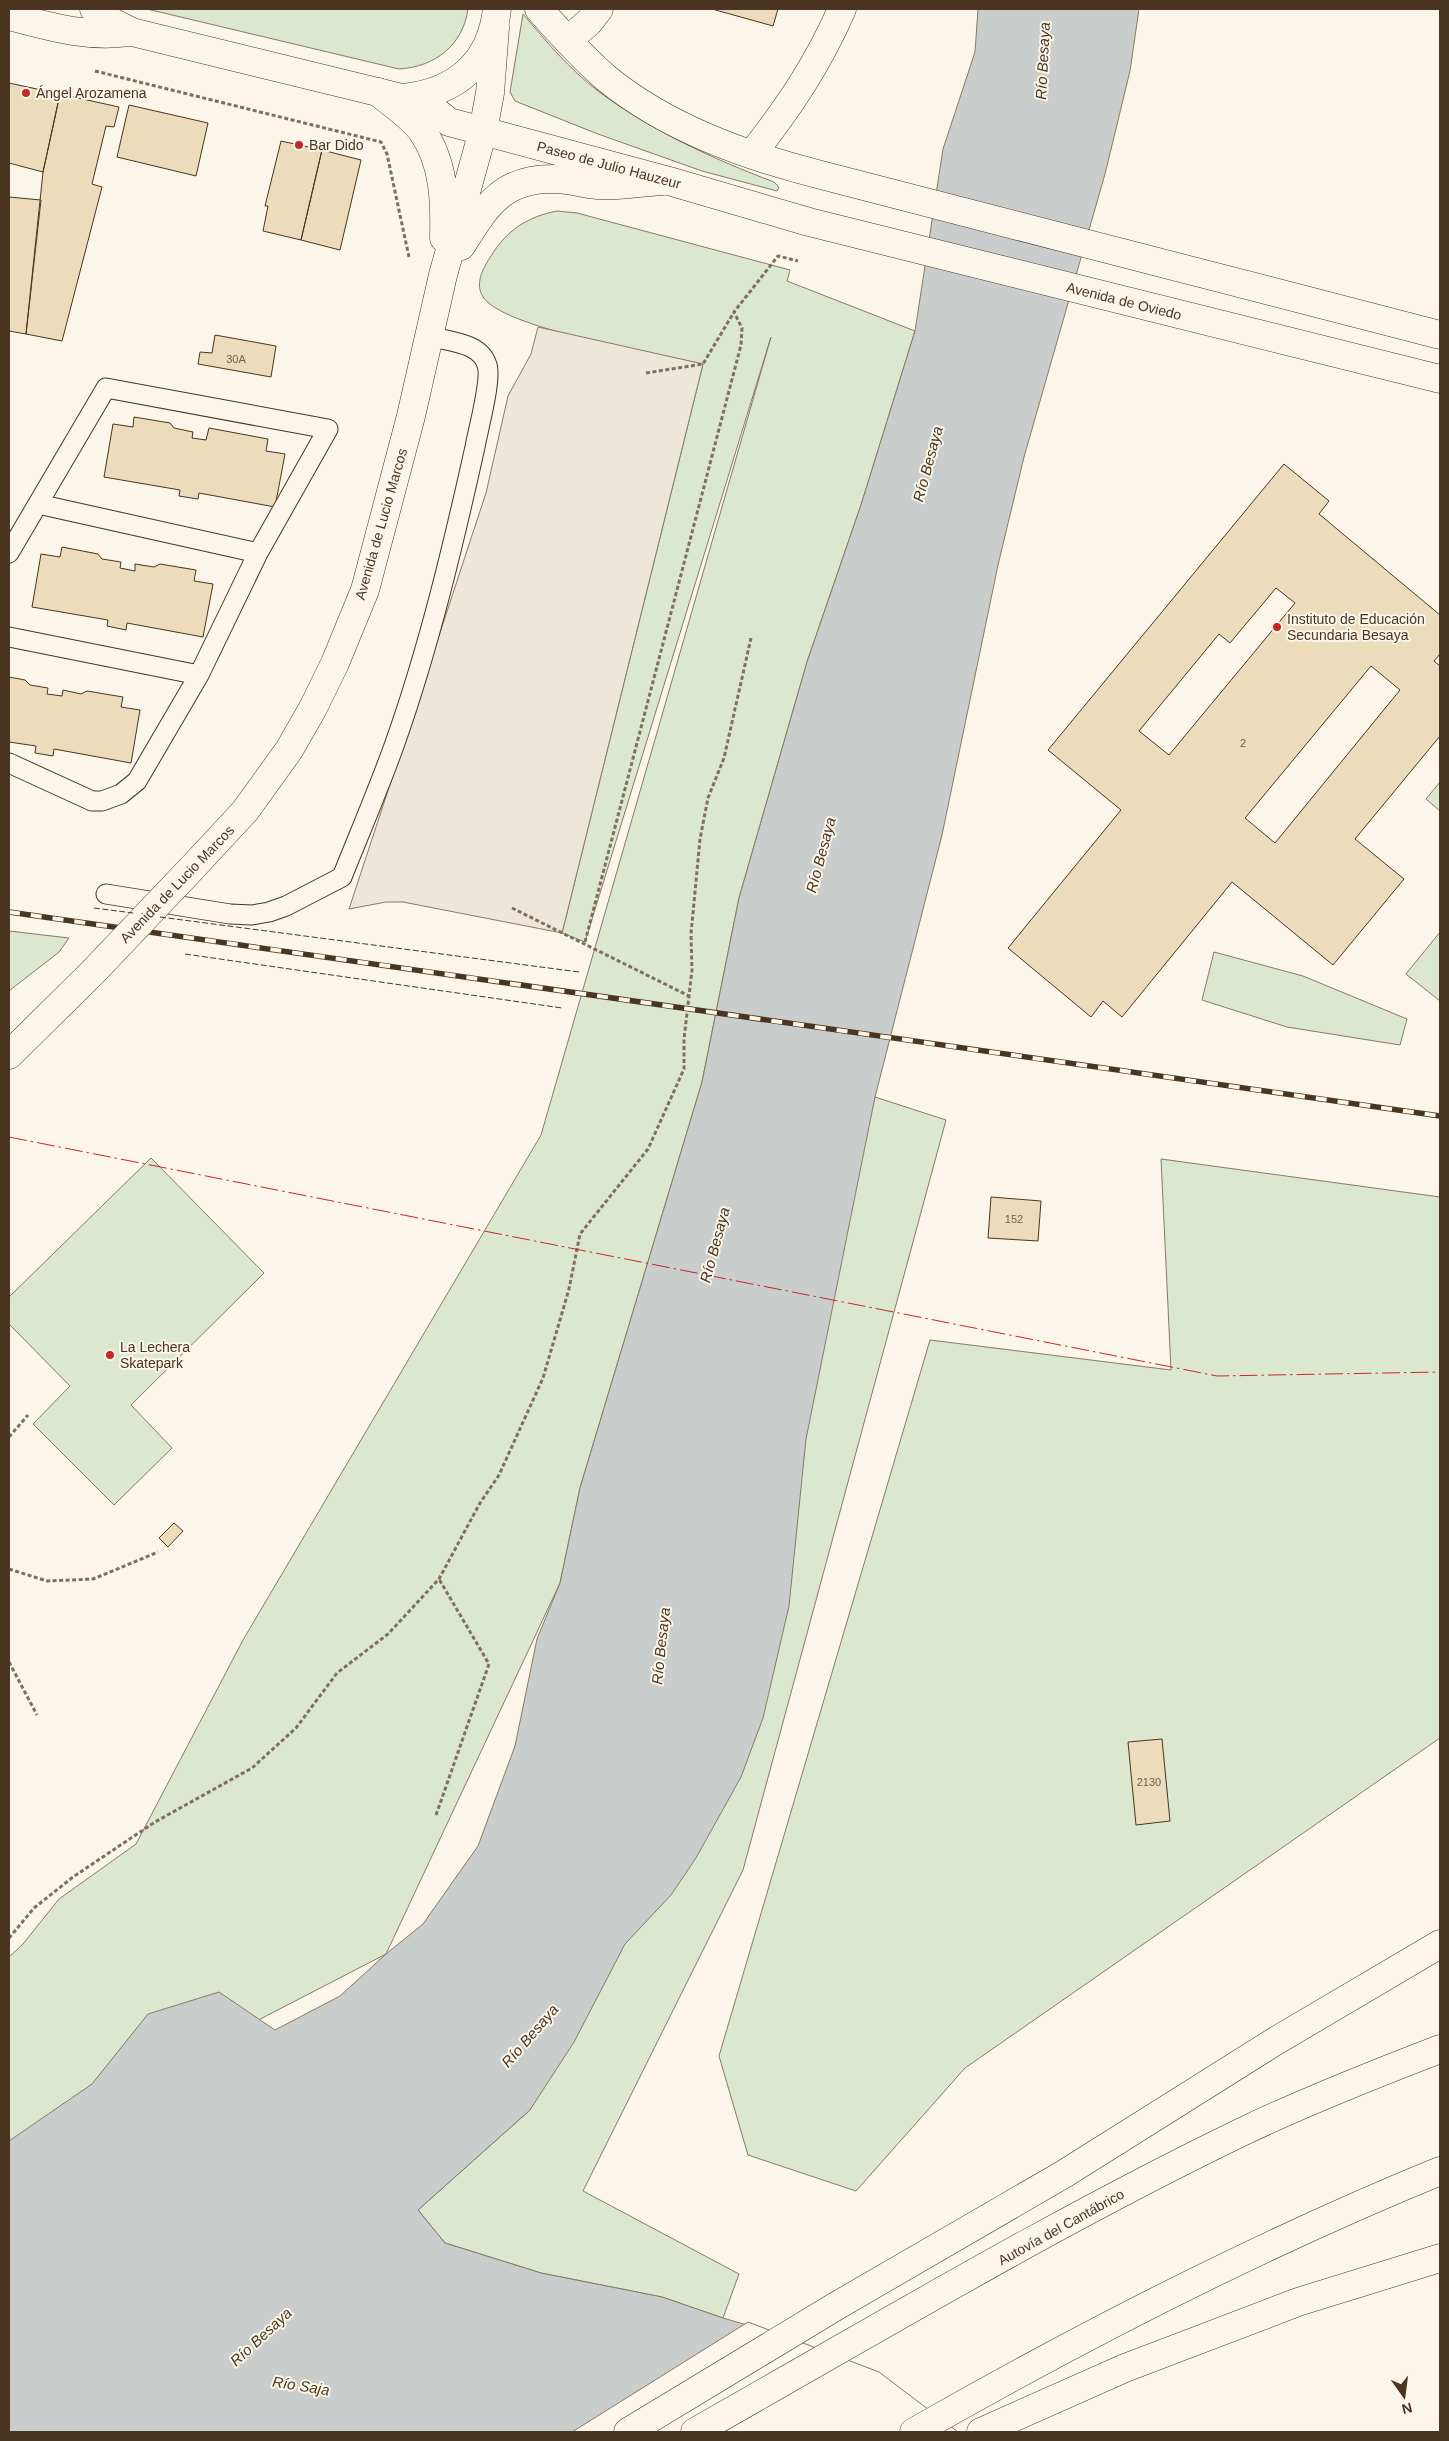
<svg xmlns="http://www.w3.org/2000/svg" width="1449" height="2441" viewBox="0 0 1449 2441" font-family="Helvetica,sans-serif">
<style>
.green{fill:#dce7d0;stroke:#887966}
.parking{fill:#ede7d9;stroke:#887966}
.water{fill:#c9cecd;stroke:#887966}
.pier{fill:#fbf6e9;stroke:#887966}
.building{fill:#ecdcbc;stroke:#4a3520;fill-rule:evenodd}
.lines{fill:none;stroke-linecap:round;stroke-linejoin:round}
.lane-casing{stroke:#4a3520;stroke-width:21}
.street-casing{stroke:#4a3520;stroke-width:29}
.primary-casing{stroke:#4a3520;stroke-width:29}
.highway-casing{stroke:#4a3520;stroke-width:29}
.path{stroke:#7f6f5c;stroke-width:3;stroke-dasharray:4 2.5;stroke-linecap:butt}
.lane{stroke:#fbf6e9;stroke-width:19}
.street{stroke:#fbf6e9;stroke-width:28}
.primary{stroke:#fbf6e9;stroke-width:28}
.highway{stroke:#fbf6e9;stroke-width:28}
.rail-casing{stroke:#4a3520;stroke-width:5.5}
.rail{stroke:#fbf6e9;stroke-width:4;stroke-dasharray:11;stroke-linecap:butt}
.primary-bridge-casing{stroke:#4a3520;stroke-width:29;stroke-linecap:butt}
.primary-bridge{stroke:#fbf6e9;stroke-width:28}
.fence{stroke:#4a3520;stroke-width:1;stroke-dasharray:6 2.5;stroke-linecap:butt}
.power{stroke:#c62828;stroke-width:1;stroke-dasharray:18 4 2.5 4;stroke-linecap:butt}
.poi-dot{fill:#c62828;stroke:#fbf6e9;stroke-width:2}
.labels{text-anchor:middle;stroke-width:4;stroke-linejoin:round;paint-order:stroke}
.number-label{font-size:11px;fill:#725f47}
.poi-label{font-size:14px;fill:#4a3520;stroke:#fbf6e9;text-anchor:start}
.street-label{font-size:14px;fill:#4a3520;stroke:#fbf6e9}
.water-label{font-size:15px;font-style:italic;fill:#4a3520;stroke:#fbf6e9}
</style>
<rect width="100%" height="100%" fill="#fbf6e9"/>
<path class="green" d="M147 9H468C463 45 435 67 399 69Z
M523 14C546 41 569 69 598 91 650 130 713 159 774 182L779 187 777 191 702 171 598 134 515 101 510 92Z
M557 211 577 213 790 270 787 281 915 331 861 505 807 662 739 898 702 1082 580 1488 560 1583 386 1954 9 2149V1957L23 1944 59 1899 136 1844 243 1640 541 1135 771 337 585 942 562 933 703 364C663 355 497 328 482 295 475 282 484 267 491 256 507 230 527 217 557 211Z
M1440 782V811L1426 799Z
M9 931 69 938 59 952 9 991Z
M1440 932V1001L1406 974Z
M1214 952 1303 976 1407 1019 1400 1045 1287 1027 1202 1000Z
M875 1097 946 1120 743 1870 583 2191 739 2274 723 2318 662 2297 541 2273 445 2243 418 2210 530 2110 740 1668Z
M151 1158 264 1273 131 1405 172 1448 114 1505 33 1424 70 1386 9 1324V1297Z
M1161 1159 1440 1197V1738L965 2068 856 2191 748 2155 719 2056 930 1340 1171 1370Z"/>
<path class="parking" d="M538 327 703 364 562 933 403 902H386L349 909 486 493 508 396 531 354Z"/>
<path class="water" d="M978 9H1139L1130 71 1105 174 1024 457 998 565 942 835 875 1097 806 1439 789 1606 763 1718 741 1777 696 1858 671 1895 625 1944 574 2042 530 2110 418 2210 445 2243 541 2273 662 2297 723 2318 761 2329 955 2432H9V2141L92 2084 148 2014 219 1992 275 2030 340 1996 386 1954 423 1924 478 1846 515 1746 537 1639 560 1583 580 1488 702 1082 739 898 807 662 861 505 915 331 943 149 975 52Z"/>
<path class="pier" d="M748 2322 879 2372 958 2432H572Z"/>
<path class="building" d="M712 9H778L773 26Z
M9 83 60 94 43 172 9 163Z
M60 94 119 107 114 127 106 126 92 184 102 187 62 341 26 334 43 172Z
M129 105 208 123 196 176 117 157Z
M281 141 322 150 301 240 263 231 268 206H265Z
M322 150 361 160 340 250 301 240Z
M9 197 41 200 26 334 9 331Z
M215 335 276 346 271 377 198 364 200 352 212 353Z
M134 417 170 423 174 428 193 432 192 438 206 440 209 428 268 439 266 451 285 454 275 507 199 493 198 499 179 496 180 490 104 477 113 424 133 427Z
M1284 464 1329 501 1319 514 1440 615V654L1434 661 1440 666V736L1355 839 1404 879 1333 965 1232 882 1122 1017 1103 1001 1091 1017 1008 948 1121 810 1048 750ZM1276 588 1295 603 1169 755 1139 731 1219 634 1230 643ZM1371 666 1400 690 1275 843 1245 818Z
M62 547 98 554 102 559 121 562 120 568 135 571V564L154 567 160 564 196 570 194 581 213 584 203 637 127 623 126 630 107 626 108 620 32 607 41 554 60 557Z
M9 677 25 680 30 685 48 688 47 694 62 696 63 690 81 694 87 691 123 697 121 707 140 710 131 763 54 749 53 756 35 753 36 746 9 742Z
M991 1197 1041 1201 1038 1241 988 1238Z
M174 1523 183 1531 168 1547 159 1538Z
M1162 1739 1170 1821 1136 1825 1128 1742Z"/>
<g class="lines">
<defs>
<path id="lane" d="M38 504 258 553
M9 553 106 388 328 429 258 553 199 675 137 781 121 794 102 801H92L9 763
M9 637 199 675
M106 894 230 914 252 915 269 912 286 906 342 877C360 832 379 788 395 743 429 647 453 546 475 447 478 430 492 379 487 365 480 342 449 342 429 336"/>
<path id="street" d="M568 40 589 22 599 9
M752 154C789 107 818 64 842 9"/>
<path id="primary" d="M378 92C391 103 412 117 422 131 444 162 445 201 444 238
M461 246C485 208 501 179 551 179 567 178 582 184 597 185 618 187 641 182 663 181
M192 868 245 811 289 750 313 708 335 663 365 590 411 416 443 275 483 131 490 93 495 28
M9 1055 93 972"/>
<path id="highway" d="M94 9 104 18 132 32 402 98C456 93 491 63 497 9
M539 9C560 33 582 57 606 78 667 128 746 156 821 175L1440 335
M9 16C51 27 87 38 131 32
M416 96 449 122 669 181 809 222 1440 379
M628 2432 838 2305 1064 2174 1274 2042 1440 1944
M695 2432C877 2329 1057 2221 1246 2130 1309 2100 1375 2074 1440 2049
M914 2432C1084 2335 1259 2245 1440 2171
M981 2432 1125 2368 1298 2302 1440 2258"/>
</defs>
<use href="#lane" class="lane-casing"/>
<use href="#street" class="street-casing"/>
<use href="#primary" class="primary-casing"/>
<use href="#highway" class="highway-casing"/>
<path class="path" d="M95 71 381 142 387 154 409 257
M646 373 703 364 734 312
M512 908 689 996
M585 942 741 345 742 328 734 312 778 256 798 261
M9 1437 28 1415
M9 1569 47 1581 93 1579 158 1552
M9 1662 37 1715
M436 1815 489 1664 439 1579
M9 1938 34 1908 73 1877 155 1822 252 1768 296 1728 337 1673 388 1634 439 1579 480 1503 499 1475 543 1378 569 1289 580 1234 648 1149 684 1069V1039L692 970 691 934 700 839 708 798 724 758 751 638"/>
<use href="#lane" class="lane"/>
<use href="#street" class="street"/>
<use href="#primary" class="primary"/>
<use href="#highway" class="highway"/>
<defs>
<path id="rail" d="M9 912 1440 1116"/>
</defs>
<use href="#rail" class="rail-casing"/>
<use href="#rail" class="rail"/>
<defs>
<path id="primary-bridge" d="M93 972 192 868"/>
</defs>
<use href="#primary-bridge" class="primary-bridge-casing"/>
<use href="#primary-bridge" class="primary-bridge"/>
<path class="fence" d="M94 908 133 913
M160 917 579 972
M185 954 562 1008"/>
<path class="power" d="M9 1137 1217 1376 1440 1372"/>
</g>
<g class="poi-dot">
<circle cx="26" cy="93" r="5"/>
<circle cx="299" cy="145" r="5"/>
<circle cx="1277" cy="627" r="5"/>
<circle cx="110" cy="1355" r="5"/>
</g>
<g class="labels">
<g class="number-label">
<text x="236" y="363">30A</text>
<text x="1243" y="747">2</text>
<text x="1014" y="1223">152</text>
<text x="1149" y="1786">2130</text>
</g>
<g class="poi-label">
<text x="36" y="98">Ángel Arozamena</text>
<text x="309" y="150">Bar Dido</text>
<text x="1287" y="624">Instituto de Educación<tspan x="1287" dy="16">Secundaria Besaya</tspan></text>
<text x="120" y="1352">La Lechera<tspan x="120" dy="16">Skatepark</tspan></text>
</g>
<g class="street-label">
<text transform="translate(609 165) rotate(15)" y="5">Paseo de Julio Hauzeur</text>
<text transform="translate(1124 301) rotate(14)" y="5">Avenida de Oviedo</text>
<text transform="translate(381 524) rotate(-74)" y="5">Avenida de Lucio Marcos</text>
<text transform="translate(177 884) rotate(-46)" y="5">Avenida de Lucio Marcos</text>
<text transform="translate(1061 2227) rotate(-29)" y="5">Autovía del Cantábrico</text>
</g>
<g class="water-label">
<text transform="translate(1043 61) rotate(-87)" y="5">Río Besaya</text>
<text transform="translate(928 464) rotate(-75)" y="5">Río Besaya</text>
<text transform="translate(821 855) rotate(-75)" y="5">Río Besaya</text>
<text transform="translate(715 1245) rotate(-75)" y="5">Río Besaya</text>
<text transform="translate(661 1646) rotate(-84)" y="5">Río Besaya</text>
<text transform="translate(530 2036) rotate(-49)" y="5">Río Besaya</text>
<text transform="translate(261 2337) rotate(-43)" y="5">Río Besaya</text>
<text transform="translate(301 2386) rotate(9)" y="5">Río Saja</text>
</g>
</g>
<rect width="1449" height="2441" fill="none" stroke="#4a3520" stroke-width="20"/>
<g transform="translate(1404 2396) rotate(166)" stroke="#fbf6e9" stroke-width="4" paint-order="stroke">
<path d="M0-4L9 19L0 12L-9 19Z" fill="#4a3520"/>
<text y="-8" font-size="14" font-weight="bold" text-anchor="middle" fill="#4a3520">N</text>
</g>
</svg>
